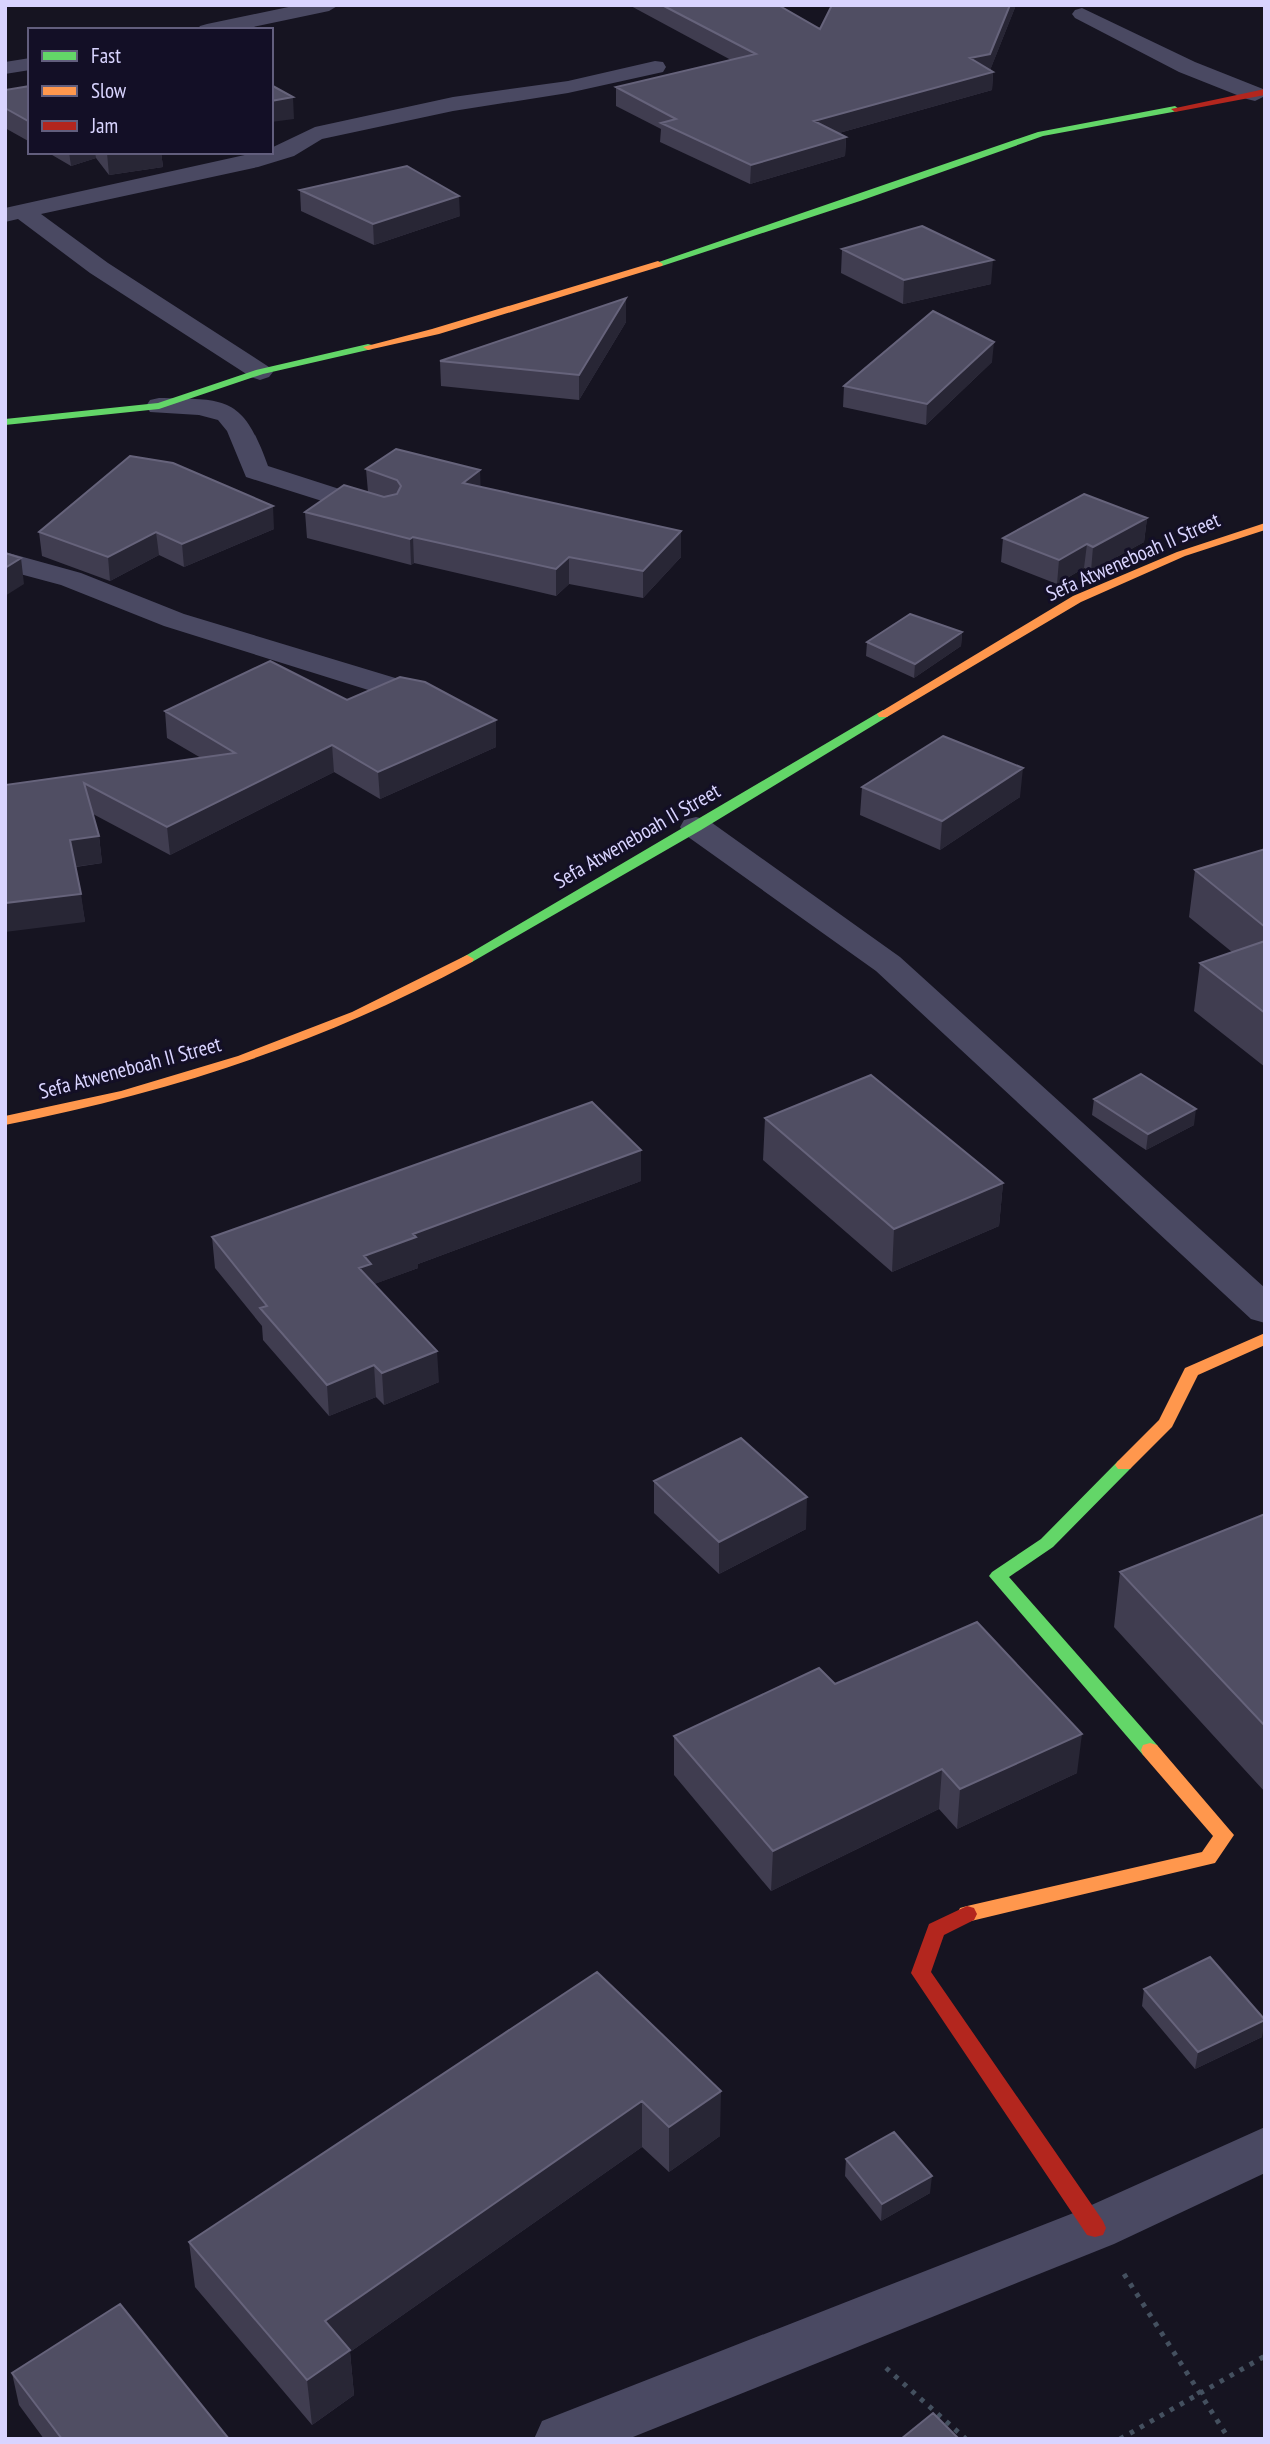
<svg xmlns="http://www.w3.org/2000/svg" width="1270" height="2444" viewBox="0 0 1270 2444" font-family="'PT Sans Narrow',sans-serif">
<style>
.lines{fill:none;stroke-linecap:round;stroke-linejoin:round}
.path{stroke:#44505f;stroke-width:5;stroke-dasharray:4.5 7;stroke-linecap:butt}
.street{fill:#4a4962;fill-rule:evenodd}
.fast{fill:#63d668;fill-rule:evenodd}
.slow{fill:#ff974d;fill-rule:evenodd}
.jam{fill:#b3261e;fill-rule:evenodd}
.wall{fill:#403d50}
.shaded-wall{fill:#282635}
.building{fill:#504e63;stroke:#66637b;stroke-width:2}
.labels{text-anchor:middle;stroke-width:6;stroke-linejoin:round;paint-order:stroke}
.street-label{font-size:21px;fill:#d9d4ff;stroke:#130f26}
</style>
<rect width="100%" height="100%" fill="#161421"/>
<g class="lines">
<path class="path" d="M1124 2274 1229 2439
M886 2368 966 2439
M1120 2439 1265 2356"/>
<path class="street" d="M298 5H339L329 11 239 30H197L200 26 207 24Z
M1082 8 1195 62 1263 89 1265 96 1255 101 1247 99 1179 72 1075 18 1072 14 1075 10Z
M30 58V70L5 74V62Z
M655 61 663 62 666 67 663 72 568 93 453 111 322 139 294 156 258 167 41 214 108 263 269 367 273 372 269 377 260 380 251 377 90 273 18 219 5 222V208L258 152H271V148L315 127 453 97 568 81Z
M159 398C228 399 243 397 268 466L389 505 393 511 389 517 379 519 246 477 227 431 218 420 199 415 150 412 146 406 150 400Z
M5 552 81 573 184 614 435 690 439 697 435 704 424 706 413 704 164 626 61 585 5 570Z
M696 817 708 820 900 957 1265 1288V1323L1251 1319 876 971 684 834 680 827 684 820Z
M1265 2127V2173L1114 2244 628 2439H534L542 2421 1076 2212Z"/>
<path class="fast" d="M1175 106 1179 109 1178 111 1043 136 860 201 662 266 653 264 1038 132Z
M368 344 372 345V349L263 374 159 409 5 425V419L158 403 256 370Z
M883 710 889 714 887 717 701 830 472 962H462L460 959Z
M1124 1459 1130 1461 1133 1465 1130 1469 1053 1547 1009 1577 1157 1745 1159 1750 1157 1755 1150 1757 1143 1755 989 1576 992 1572 1041 1539 1118 1461Z"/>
<path class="slow" d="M658 261 663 264 662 266 439 334 368 350 363 347 432 329Z
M1265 523V530L1185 556 1081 602 887 717H879L877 714 1073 596 1177 552Z
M467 955 474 959 472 962C320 1044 174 1091 5 1125V1116L121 1091 238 1056 352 1012Z
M1265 1333V1345L1198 1375 1172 1427 1130 1469H1118L1115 1465 1118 1461 1159 1420 1185 1368Z
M1150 1743 1157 1745 1234 1835 1215 1863 967 1922 960 1920 957 1914 960 1908 967 1906 1202 1852 1213 1836 1143 1755 1141 1750 1143 1745Z"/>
<path class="jam" d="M1265 89V95L1175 112 1171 109Z
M967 1906 974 1908 977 1914 974 1920 944 1935 931 1972 1103 2221 1106 2228 1103 2235 1095 2237 1087 2235 911 1973 929 1924Z"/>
</g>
<path class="wall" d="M629 5H778L820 29 832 5H1016L990 70 993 72 992 90 839 133 846 137 845 156 750 184 660 142 661 129 616 106V87L731 60Z
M30 86V142L5 128V90Z
M47 152H161L163 167 109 175 96 158 71 166Z
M300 190 460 216 374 245 301 211Z
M842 249 991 284 903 304 841 273Z
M626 298V322L579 400 441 386 440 361Z
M992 362 926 425 843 407 844 386Z
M366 469 481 487 681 531V557L643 598 569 584 556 596 414 563 411 565 307 538 305 512 368 492Z
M1147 518 1144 542 1091 571 1084 568 1057 584 1001 562 1003 538Z
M274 529 184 567 159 555 110 581 42 556 39 532Z
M962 632 961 646 914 678 866 656 867 642Z
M347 700 496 747 380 799 334 772 170 855 93 814 99 836 102 863 76 867 85 922 5 785 201 758 167 738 165 711Z
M862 787 1020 797 940 850 860 815Z
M1265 849V1067L1194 1011 1200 963 1232 952 1189 917 1195 870Z
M1094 1099 1194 1125 1146 1150 1092 1115Z
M765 1118 1003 1183 999 1226 892 1272 763 1160Z
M641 1181 418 1264V1268L374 1284 439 1382 384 1405 376 1397 329 1416 263 1340 262 1326 215 1268 212 1237Z
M654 1481 806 1529 719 1574 654 1513Z
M1265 1514V1792L1114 1627 1120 1572Z
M835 1684 1077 1773 957 1829 939 1809 771 1891 674 1775V1736Z
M597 1972 720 2136 669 2172 642 2147 350 2352 354 2395 312 2425 195 2287 189 2242Z
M1144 1989 1262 2037 1195 2069 1142 2006Z
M846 2159 930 2193 881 2221 845 2176Z
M12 2373 229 2439H44L19 2405Z"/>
<path class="shaded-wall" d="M1010 5H1016L989 73 970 58Z
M993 72 992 90 814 140V121Z
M293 97 294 119 271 122V101Z
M846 137 845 156 750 184 751 165Z
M69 152H95L96 158 71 166Z
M115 152H161L163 167 109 175 107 153Z
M459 196 460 216 374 245 373 224Z
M993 260 991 284 903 304 904 280Z
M626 298V322L579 400V375Z
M994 342 992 362 926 425 927 404Z
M480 470 481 496 463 483Z
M273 506 274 529 184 567 182 544Z
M1147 518 1144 542 1091 571 1093 547Z
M681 531V557L643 598V571Z
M156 532 159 555 110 581 108 557Z
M413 537 414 563 411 565 410 539Z
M1087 544 1084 568 1057 584 1059 560Z
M569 557V584L556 596V569Z
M21 558 24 584 5 596V568Z
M962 632 961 646 914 678 915 664Z
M496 720V747L380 799 378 772Z
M332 745 334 772 170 855 167 827Z
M1023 768 1020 797 940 850 942 821Z
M99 836 102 863 73 867 70 840Z
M81 894 85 922 5 932V903Z
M1196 1109 1194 1125 1146 1150 1148 1134Z
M641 1150V1181L418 1264V1268L372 1285 359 1268 364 1256 413 1234Z
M1003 1183 999 1226 892 1272 894 1229Z
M437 1351 439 1382 384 1405 382 1373Z
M374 1365 376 1397 329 1416 327 1385Z
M807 1497 806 1529 719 1574V1542Z
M1082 1734 1077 1773 957 1829 960 1789Z
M942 1769 939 1809 771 1891 773 1851Z
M1265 2020 1262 2037 1195 2069 1198 2052Z
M721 2091 720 2136 669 2172V2127Z
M642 2101V2147L350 2352 354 2395 312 2425 307 2380 325 2321Z
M932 2176 930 2193 881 2221 882 2204Z"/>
<path class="building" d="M662 5H778L820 29 832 5H1010L990 54 970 58 993 72 814 121 846 137 751 165 661 123 676 119 616 87 756 54Z
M271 85 293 97 271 101Z
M30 86V122L5 108V90Z
M407 166 459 196 373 224 300 190Z
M922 226 993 260 904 280 842 249Z
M626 298 579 375 440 361Z
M933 311 994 342 927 404 844 386Z
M396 449 480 470 463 483 681 531 643 571 569 557 556 569 413 537 410 539 305 512 344 485 384 497 397 494 401 486 397 480 366 469Z
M130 456 173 463 273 506 182 544 156 532 108 557 39 532Z
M1084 494 1147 518 1093 547 1087 544 1059 560 1003 538Z
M5 553 21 558 5 568Z
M910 614 962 632 915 664 867 642Z
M270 661 347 700 400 677 425 682 496 720 378 772 332 745 167 827 84 783 99 836 70 840 81 894 5 903V785L235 753 165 711Z
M943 736 1023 768 942 821 862 787Z
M1265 849V927L1195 870Z
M1265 941V1013L1200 963Z
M1141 1074 1196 1109 1148 1134 1094 1099Z
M871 1075 1003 1183 894 1229 765 1118Z
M592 1102 641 1150 413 1234 416 1237 364 1256 371 1264 359 1268 437 1351 382 1373 374 1365 327 1385 260 1308 267 1306 212 1237Z
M741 1438 807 1497 719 1542 654 1481Z
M1265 1514V1726L1120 1572Z
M977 1622 1082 1734 960 1789 942 1769 773 1851 674 1736 819 1668 835 1684Z
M1210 1957 1265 2020 1198 2052 1144 1989Z
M597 1972 721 2091 669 2127 642 2101 325 2321 350 2350 307 2380 189 2242Z
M894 2132 932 2176 882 2204 846 2159Z
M120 2304 229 2439H62L12 2373Z
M933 2413 959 2439H901Z"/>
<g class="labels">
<g class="street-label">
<text transform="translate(1133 557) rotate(-24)" y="7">Sefa Atweneboah II Street</text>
<text transform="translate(637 836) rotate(-30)" y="7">Sefa Atweneboah II Street</text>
<text transform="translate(130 1068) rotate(-15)" y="7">Sefa Atweneboah II Street</text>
</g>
</g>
<rect width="1270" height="2444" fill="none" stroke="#d9d4ff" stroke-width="14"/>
<rect x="28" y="28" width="245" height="126" fill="#130f26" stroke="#625e7d" stroke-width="2"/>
<rect x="42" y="51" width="35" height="10" fill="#63d668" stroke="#625e7d" stroke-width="2"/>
<text x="91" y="63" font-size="21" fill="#d9d4ff">Fast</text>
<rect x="42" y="86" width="35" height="10" fill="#ff974d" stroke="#625e7d" stroke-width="2"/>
<text x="91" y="98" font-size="21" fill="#d9d4ff">Slow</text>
<rect x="42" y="121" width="35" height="10" fill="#b3261e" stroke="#625e7d" stroke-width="2"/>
<text x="91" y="133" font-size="21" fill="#d9d4ff">Jam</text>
</svg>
